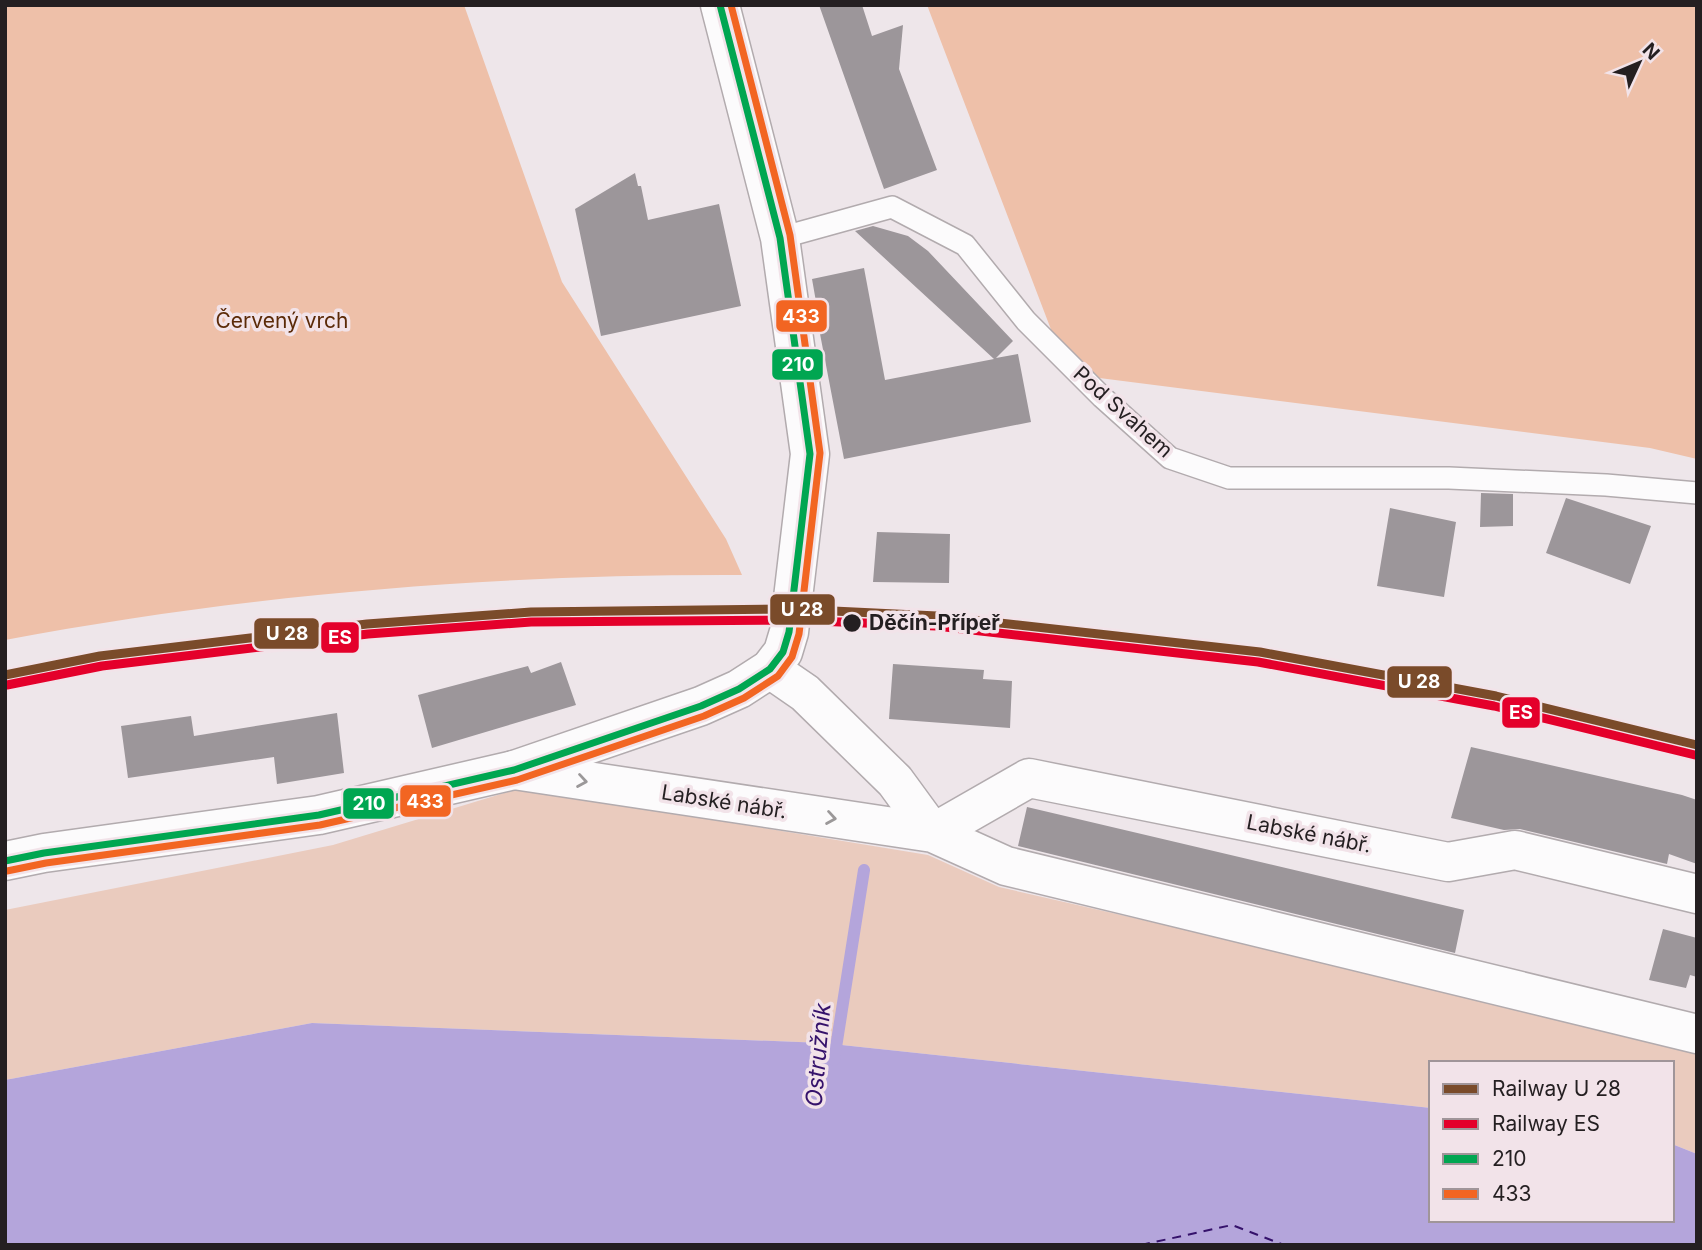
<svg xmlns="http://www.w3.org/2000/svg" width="1702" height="1250" viewBox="0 0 1702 1250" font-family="Inter,sans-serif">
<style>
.green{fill:#eacbbe}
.forest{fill:#eec0a9}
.water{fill:#b4a5db}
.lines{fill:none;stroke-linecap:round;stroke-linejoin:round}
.stream{stroke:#b4a5db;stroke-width:12}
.ferry{stroke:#35126b;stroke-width:2;stroke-dasharray:9 7;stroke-linecap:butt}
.building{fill:#9c969a}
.lane-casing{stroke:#b2abae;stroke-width:24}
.street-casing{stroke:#b2abae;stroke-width:41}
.secondary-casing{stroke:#b2abae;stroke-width:41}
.lane{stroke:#fcfbfc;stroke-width:21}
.street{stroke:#fcfbfc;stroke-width:38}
.secondary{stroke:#fcfbfc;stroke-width:38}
.bus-1-casing{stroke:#f2e3e9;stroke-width:12}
.bus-2-casing{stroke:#f2e3e9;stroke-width:12}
.bus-1{stroke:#00a651;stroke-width:7}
.bus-2{stroke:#f26522;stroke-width:7}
.rail-1-casing{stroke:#f2e3e9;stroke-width:14}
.rail-2-casing{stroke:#f2e3e9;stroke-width:14}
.rail-1{stroke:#7a4b2a;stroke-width:9}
.rail-2{stroke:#e4002b;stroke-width:9}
.oneway{stroke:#9b9899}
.stop-dot{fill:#241f21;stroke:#f2e3e9;stroke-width:2.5}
.labels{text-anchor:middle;stroke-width:7;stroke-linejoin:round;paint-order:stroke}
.park-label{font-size:21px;fill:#5b2a08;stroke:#f2e3e9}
.street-label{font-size:21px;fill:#241f21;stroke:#f2e3e9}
.stop-label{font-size:21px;font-weight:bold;fill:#241f21;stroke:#f2e3e9;text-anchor:start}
.water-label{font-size:23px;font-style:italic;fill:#35126b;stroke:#f2e3e9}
.line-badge{stroke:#f2e3e9;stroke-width:2.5}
.badge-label{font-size:19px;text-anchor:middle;font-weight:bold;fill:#fff}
</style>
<rect width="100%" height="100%" fill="#eee6ea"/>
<path class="green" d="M521 788 928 855 999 887 1605 1026 1697 1051V1154L1672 1144V1063H1431V1108L823 1043 312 1023 5 1080V910L333 845Z"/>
<path class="forest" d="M5 5H464L562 282 726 539 742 575C496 574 247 594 5 640Z
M927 5H1697V459L1650 448 1068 374Z"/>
<path class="water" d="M312 1023 823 1043 1431 1108V1220H1672V1144L1697 1154V1245H5V1080Z"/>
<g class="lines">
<path class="stream" d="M834 1060 864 870"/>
<path class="ferry" d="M1141 1245 1232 1225 1284 1245"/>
</g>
<path class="building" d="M819 5H862L872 36 903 25 899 69 937 170 884 189Z
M635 173 638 186H641L648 220 719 204 741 306 601 336 575 209Z
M873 226 908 236 928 251 1013 341 996 358 1018 354 1031 422 844 459 816 313H818L812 279 864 268 885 380 994 359 855 231Z
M1481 493 1513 494V526L1480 527Z
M1566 498 1651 526 1630 584 1546 553Z
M1390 508 1456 522 1444 597 1377 586Z
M877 532 950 534 949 583 873 582Z
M561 662 576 705 432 748 418 695 528 666 531 673Z
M893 664 984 670 983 679 1012 681 1010 728 889 719Z
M337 713 344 773 277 784 274 757 128 778 121 726 191 716 194 736Z
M1471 747 1682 795 1697 800V864L1669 854 1667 864 1520 829 1504 830 1451 818Z
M1027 807 1464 910 1455 953 1018 846Z
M1663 929 1697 938V977L1690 975 1686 988 1649 980Z"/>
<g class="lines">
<defs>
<path id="lane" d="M780 238 892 207 965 245 1026 321 1102 397 1170 458 1229 478H1449L1606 485 1697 493"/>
<path id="street" d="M770 669 805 693 895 781 933 833
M514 770 933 833 1006 866 1697 1034
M933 833 1029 778 1448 862 1515 850 1697 894"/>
<path id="secondary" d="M5 861 44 853 319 815 514 770 701 706 739 689 770 669 783 652 789 632 810 454 780 238 720 5"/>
</defs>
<use href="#lane" class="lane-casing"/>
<use href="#street" class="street-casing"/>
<use href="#secondary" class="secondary-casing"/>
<use href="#lane" class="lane"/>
<use href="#street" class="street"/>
<use href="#secondary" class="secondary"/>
<defs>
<path id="bus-1" d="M5 861 44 853 319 815 514 770 701 706 739 689 770 669 783 652 789 632 810 454 780 238 720 5"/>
<path id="bus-2" d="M7 871 46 863 320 825 517 780 704 716 744 698 778 676 792 657 799 634 820 453 790 235 731 5"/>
</defs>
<use href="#bus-1" class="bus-1-casing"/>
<use href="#bus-2" class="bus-2-casing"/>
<use href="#bus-1" class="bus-1"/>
<use href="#bus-2" class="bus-2"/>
<defs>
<path id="rail-1" d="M5 675 100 656 367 624 531 612 792 609 937 616 1260 652 1496 696 1697 745"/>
<path id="rail-2" d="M7 685 102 666 368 634 531 622 792 620 936 626 1258 662 1494 706 1695 755"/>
</defs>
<use href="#rail-1" class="rail-1-casing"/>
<use href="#rail-2" class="rail-2-casing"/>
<use href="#rail-1" class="rail-1"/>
<use href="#rail-2" class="rail-2"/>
</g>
<defs><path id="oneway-chevron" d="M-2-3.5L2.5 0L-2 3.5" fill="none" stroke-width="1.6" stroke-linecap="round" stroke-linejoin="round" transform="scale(1.75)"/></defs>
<g class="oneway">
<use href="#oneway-chevron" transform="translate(582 781) rotate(9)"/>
<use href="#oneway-chevron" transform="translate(831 818) rotate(9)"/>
</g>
<circle class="stop-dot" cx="852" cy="623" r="10"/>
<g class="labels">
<g class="park-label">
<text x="282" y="328">Červený vrch</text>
</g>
<g class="street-label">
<text transform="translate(1123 412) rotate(42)" y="7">Pod Svahem</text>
<text transform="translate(724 802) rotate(9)" y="7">Labské nábř.</text>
<text transform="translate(1309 834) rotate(11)" y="7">Labské nábř.</text>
</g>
<g class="stop-label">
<text x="869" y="630">Děčín-Přípeř</text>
</g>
<g class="water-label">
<text transform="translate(818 1055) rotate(-85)" y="8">Ostružník</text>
</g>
</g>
<g class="line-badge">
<rect x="775" y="299" width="53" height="34" rx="7" fill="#f26522"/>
<rect x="771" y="348" width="53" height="33" rx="7" fill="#00a651"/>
<rect x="769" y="593" width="67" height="33" rx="7" fill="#7a4b2a"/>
<rect x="253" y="617" width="67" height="33" rx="7" fill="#7a4b2a"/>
<rect x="320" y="621" width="40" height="33" rx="7" fill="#e4002b"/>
<rect x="1386" y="665" width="67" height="34" rx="7" fill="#7a4b2a"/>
<rect x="1501" y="696" width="40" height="33" rx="7" fill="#e4002b"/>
<rect x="399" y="784" width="53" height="34" rx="7" fill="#f26522"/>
<rect x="342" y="787" width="53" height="33" rx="7" fill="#00a651"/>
</g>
<g class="badge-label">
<text x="801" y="323">433</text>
<text x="798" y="371">210</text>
<text x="802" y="616">U 28</text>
<text x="287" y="640">U 28</text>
<text x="340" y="644">ES</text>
<text x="1419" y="688">U 28</text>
<text x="1521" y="719">ES</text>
<text x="425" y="808">433</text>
<text x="369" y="810">210</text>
</g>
<rect width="1702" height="1250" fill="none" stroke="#241f21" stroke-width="14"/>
<rect x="1429" y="1061" width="245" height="161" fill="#f2e3e9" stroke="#a09599" stroke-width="2"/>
<rect x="1443" y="1084" width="35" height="10" fill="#7a4b2a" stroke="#a09599" stroke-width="2"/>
<text x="1492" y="1096" font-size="21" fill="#241f21">Railway U 28</text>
<rect x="1443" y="1119" width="35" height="10" fill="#e4002b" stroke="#a09599" stroke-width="2"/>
<text x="1492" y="1131" font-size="21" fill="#241f21">Railway ES</text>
<rect x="1443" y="1154" width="35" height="10" fill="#00a651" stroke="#a09599" stroke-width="2"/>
<text x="1492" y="1166" font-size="21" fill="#241f21">210</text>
<rect x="1443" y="1189" width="35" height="10" fill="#f26522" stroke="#a09599" stroke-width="2"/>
<text x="1492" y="1201" font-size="21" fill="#241f21">433</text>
<g transform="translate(1639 63) rotate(46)" stroke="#f2e3e9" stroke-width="5" paint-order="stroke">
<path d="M0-5L12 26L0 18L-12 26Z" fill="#241f21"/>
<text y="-10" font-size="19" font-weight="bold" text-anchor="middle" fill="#241f21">N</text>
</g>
</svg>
